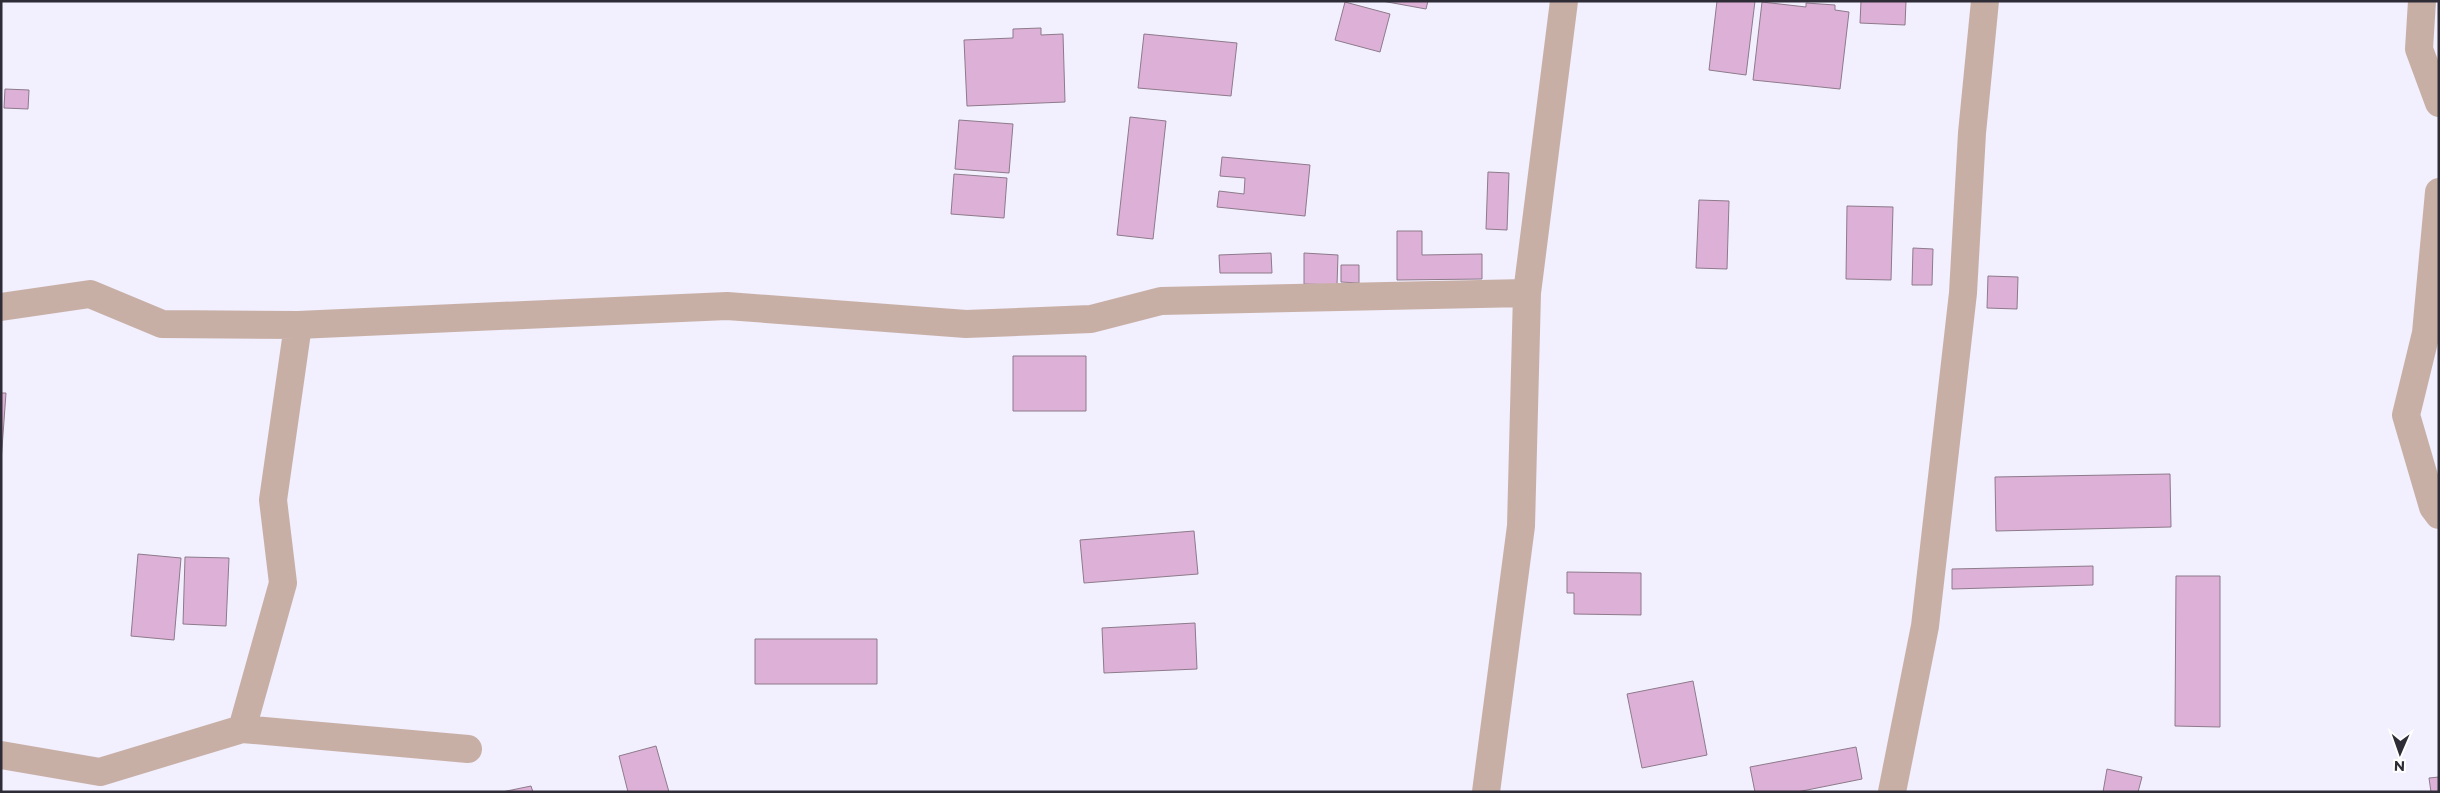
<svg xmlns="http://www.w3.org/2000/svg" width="2440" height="793" viewBox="0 0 2440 793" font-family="Montserrat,sans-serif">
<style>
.building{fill:#ddb1d7;stroke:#8d7a8a}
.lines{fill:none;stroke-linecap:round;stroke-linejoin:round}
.street{stroke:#c8afa6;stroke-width:28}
</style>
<rect width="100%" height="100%" fill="#f2effe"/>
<path class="building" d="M1382 1H1428L1426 9Z
M1717 1H1755L1746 75 1709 70Z
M1861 1H1906L1905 25 1860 23Z
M1345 2 1390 14 1380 52 1335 40Z
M1762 2 1806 7V3L1835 5V10L1849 12 1840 89 1753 80Z
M1041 28V35L1063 34 1065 102 967 106 964 40 1013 38V29Z
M1144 34 1237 43 1231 96 1138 88Z
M5 89 29 90 28 109 4 108Z
M1130 117 1166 121 1153 239 1117 235Z
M959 120 1013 124 1009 173 955 169Z
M1222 157 1310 165 1305 216 1217 207 1219 191 1244 194 1245 178 1220 176Z
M1488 172 1509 173 1507 230 1486 229Z
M954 174 1007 178 1004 218 951 214Z
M1699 200 1729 201 1727 269 1696 268Z
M1847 206 1893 207 1891 280 1846 279Z
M1397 231H1422V255L1482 254V279L1397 280Z
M1913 248 1933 249 1932 285H1912Z
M1271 253 1272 273H1220L1219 255Z
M1304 253 1338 255 1337 285 1304 284Z
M1341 265H1359V283L1341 282Z
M1988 276 2018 277 2017 309 1987 308Z
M1013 356H1086V411H1013Z
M1 393H6L1 462Z
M2170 474 2171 527 1996 531 1995 477Z
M1194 531 1198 574 1084 583 1080 540Z
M138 554 181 558 174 640 131 636Z
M185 557 229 558 226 626 183 624Z
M2093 566V585L1952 589V569Z
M1567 572 1641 573V615L1574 614V593H1567Z
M2176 576H2220V727L2175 726Z
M1195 623 1197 669 1104 673 1102 628Z
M755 639H877V684H755Z
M1693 681 1707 755 1642 768 1627 694Z
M656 746 669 792H628L619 756Z
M1856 747 1862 779 1797 792H1755L1750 767Z
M2107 769 2142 777 2138 792H2103Z
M2439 777V792H2431L2429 778Z
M531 786 533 792H502Z"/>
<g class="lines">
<path class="street" d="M2422 1 2419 49 2439 103
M2439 192 2426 333 2406 415 2433 507 2439 515
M1 307 90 294 162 324 298 325 727 306 966 324 1091 319 1161 301 1527 293
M242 729 283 583 273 500 298 325
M1 755 100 772 242 729 468 749
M1486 792 1521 526 1527 293 1564 1
M1892 792 1925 626 1963 293 1972 133 1985 1"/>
</g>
<rect width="2440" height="793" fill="none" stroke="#2e2c36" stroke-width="5"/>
<g transform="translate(2400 753) rotate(182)" stroke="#ffffff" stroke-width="4" paint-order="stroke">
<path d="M0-4L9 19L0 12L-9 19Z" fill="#2e2c36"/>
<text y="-8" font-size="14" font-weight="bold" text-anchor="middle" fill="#2e2c36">N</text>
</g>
</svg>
